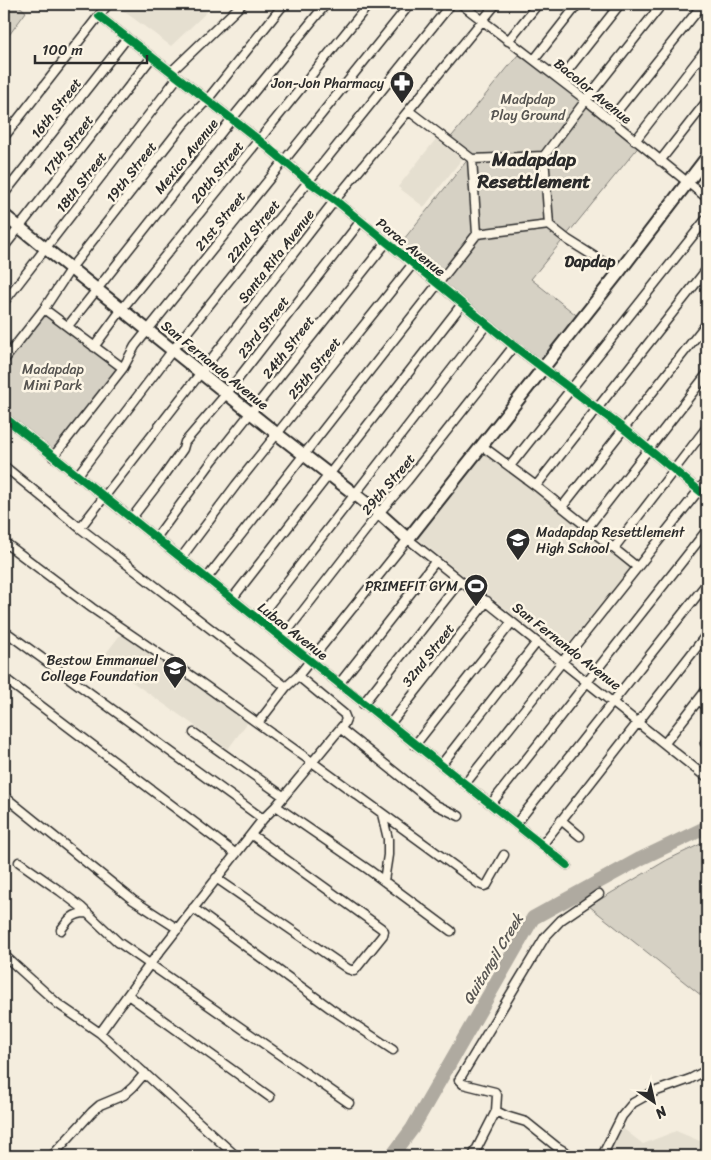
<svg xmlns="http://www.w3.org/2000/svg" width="711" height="1160" viewBox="0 0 711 1160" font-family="Sriracha,sans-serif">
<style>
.built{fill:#e5dfd0}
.green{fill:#d6d1c4;stroke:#807e78}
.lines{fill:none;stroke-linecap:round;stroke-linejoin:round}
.river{stroke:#afaaa0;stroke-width:14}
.minor-casing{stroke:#2b2b2b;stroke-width:11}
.secondary-casing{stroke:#2b2b2b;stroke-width:15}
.minor{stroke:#fcf5e5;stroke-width:8}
.secondary{stroke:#fcf5e5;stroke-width:11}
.cycleway-casing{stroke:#fcf5e5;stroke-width:11}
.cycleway{stroke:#00873e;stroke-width:8}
.labels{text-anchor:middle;stroke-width:5;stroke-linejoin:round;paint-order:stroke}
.poi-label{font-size:14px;fill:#2b2b2b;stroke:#fcf5e5;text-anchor:end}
.street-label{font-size:14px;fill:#2b2b2b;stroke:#fcf5e5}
.park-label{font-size:14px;fill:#565451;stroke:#fcf5e5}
.water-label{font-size:15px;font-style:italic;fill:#595754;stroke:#fcf5e5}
.quarter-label{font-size:16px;font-weight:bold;fill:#2b2b2b;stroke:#fcf5e5}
.district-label{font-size:19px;font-weight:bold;fill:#2b2b2b;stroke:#fcf5e5}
</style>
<rect width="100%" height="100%" fill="#f4edde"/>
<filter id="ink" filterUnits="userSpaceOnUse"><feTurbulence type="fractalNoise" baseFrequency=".02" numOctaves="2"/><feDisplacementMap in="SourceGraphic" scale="10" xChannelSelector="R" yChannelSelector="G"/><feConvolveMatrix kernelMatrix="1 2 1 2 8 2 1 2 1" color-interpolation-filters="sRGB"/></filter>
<g filter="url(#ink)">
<path class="built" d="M114 4H204L210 9 171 46Z
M436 139 462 159 424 207 398 187Z
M483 448 631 567 561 653 413 535Z
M123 631 250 719 228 749 101 660Z
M621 1127 643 1144 676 1131 707 1144V1156H604Z"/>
<path class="green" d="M4 4H17L26 12 4 42Z
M522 50 640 145 531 279 580 318 541 366 396 249 469 158 448 141Z
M44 309 123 368 53 457 4 416V361Z
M707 841V1000L589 906 667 860Z"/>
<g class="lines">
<path class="river" d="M392 1156 412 1129 533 918 640 859 707 827"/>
<defs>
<path id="minor" d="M461 4 586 100 707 198
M99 16 259 140 309 182 335 200 514 346 624 429 707 497
M508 41 538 4
M534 60 578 4
M171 72 242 4
M560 80 620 4
M409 111 472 159
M610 120 703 4
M4 137 108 4
M635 141 707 48
M660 161 707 101
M4 194 127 38
M549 225 568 240 619 272
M477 234 549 225 544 156 586 100 662 4
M4 247 152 57
M4 302 178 77
M44 309 123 368
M68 326 231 120 326 4
M94 347 122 309 369 4
M4 360 44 309 71 268 183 125 207 100 284 4
M4 417 567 865
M482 446 536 486 637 567
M53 457 123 368 135 346 410 4
M4 466 80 528 286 687
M510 466 707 218
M77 476 172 351 451 4
M536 486 707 269
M562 507 707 323
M131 519 164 476 183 449 185 442 227 393 360 222
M588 527 707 374
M80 528 335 200 496 4
M156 538 213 460 386 243
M4 542 92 608 193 677 312 762 479 884 484 886 487 885 504 855
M614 548 707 427
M181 558 236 485 412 265
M207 578 477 234 472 159 544 156
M232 599 462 304
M258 619 487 324
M6 632 263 819
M282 638 379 513 407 481 514 346
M4 678 236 854
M339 684 435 562
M699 700 707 707
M363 704 460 581
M258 723 286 687 298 676 408 539 707 778
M390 724 487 601
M341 729 436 805 459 816
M194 733 283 796
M707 739 705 743 707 745
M665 743 707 689
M415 745 512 622
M441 765 537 642
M465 784 707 480
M4 796 133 900 178 929
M491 804 707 530
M276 806 369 870 451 931
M382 814 388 839V855L384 881
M561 820 580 836
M516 824 707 583
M542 845 707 634
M19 862 60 891 81 907 118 942 349 1103
M216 878 348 969 354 971 383 935 384 931 381 928 252 835
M193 908 330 1008 393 1050
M61 930C68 920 73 913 86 913
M4 955 58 1004 100 1033 236 1156
M128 995 270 1097
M100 1033 150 964 263 819 276 806 344 724 346 719 344 714 298 676
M496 1111 497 1095 495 1092 463 1084 459 1080 545 937 561 920 599 894
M52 1156 92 1112 100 1105 124 1095 133 1087 145 1073
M473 1156 496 1111 506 1116 526 1122 557 1147 572 1156
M602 1156 622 1116 633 1103 651 1093 690 1079 707 1070"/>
<path id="secondary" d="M4 215 277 434 379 513 408 539 619 272 707 157"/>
</defs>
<use href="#minor" class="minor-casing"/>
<use href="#secondary" class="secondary-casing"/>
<use href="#minor" class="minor"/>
<use href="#secondary" class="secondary"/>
<defs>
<path id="cycleway" d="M99 16 259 140 309 182 335 200 514 346 624 429 707 497
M4 417 567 865"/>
</defs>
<use href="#cycleway" class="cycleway-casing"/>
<use href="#cycleway" class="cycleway"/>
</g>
</g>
<defs>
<symbol id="pharmacy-pin" viewBox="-11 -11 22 30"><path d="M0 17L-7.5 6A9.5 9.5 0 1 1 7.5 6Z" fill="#2b2b2b" stroke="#fcf5e5"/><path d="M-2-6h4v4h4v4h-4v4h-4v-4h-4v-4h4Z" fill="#fff"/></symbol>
<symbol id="school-pin" viewBox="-11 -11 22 30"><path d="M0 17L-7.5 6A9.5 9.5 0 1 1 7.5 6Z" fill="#2b2b2b" stroke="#fcf5e5"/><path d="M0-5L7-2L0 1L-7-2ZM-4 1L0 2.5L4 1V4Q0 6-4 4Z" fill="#fff"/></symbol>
<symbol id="stadium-pin" viewBox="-11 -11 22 30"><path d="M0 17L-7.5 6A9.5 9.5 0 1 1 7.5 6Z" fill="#2b2b2b" stroke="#fcf5e5"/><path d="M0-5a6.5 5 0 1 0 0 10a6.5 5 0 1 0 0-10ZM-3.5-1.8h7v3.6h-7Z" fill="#fff"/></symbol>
<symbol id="university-pin" viewBox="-11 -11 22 30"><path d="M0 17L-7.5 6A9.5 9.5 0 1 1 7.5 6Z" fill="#2b2b2b" stroke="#fcf5e5"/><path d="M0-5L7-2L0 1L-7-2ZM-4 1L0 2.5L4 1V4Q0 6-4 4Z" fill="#fff"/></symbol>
</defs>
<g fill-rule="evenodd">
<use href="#pharmacy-pin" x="388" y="69" width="28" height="38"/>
<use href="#school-pin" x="504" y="526" width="28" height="38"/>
<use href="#stadium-pin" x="462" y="572" width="28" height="38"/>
<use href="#university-pin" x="161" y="654" width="28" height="38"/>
</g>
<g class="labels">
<g class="poi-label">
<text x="384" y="88">Jon-Jon Pharmacy</text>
<text x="536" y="537" text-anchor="start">Madapdap Resettlement<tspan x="536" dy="16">High School</tspan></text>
<text x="458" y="591">PRIMEFIT GYM</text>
<text x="158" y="665">Bestow Emmanuel<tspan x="158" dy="16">College Foundation</tspan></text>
</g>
<g class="street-label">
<text transform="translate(593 91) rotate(39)" y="5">Bacolor Avenue</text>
<text transform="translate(56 108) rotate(-52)" y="5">16th Street</text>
<text transform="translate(68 145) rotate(-52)" y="5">17th Street</text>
<text transform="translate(186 156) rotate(-51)" y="5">Mexico Avenue</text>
<text transform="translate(131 172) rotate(-52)" y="5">19th Street</text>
<text transform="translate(217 172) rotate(-51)" y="5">20th Street</text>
<text transform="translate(81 182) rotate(-52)" y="5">18th Street</text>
<text transform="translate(220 221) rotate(-51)" y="5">21st Street</text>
<text transform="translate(253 231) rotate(-51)" y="5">22nd Street</text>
<text transform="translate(411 247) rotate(39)" y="5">Porac Avenue</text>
<text transform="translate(276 256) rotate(-52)" y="5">Santa Rita Avenue</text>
<text transform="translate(263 327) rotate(-52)" y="5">23rd Street</text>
<text transform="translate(288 347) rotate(-52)" y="5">24th Street</text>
<text transform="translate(215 365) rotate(39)" y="5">San Fernando Avenue</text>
<text transform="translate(314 368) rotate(-51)" y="5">25th Street</text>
<text transform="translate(388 484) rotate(-50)" y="5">29th Street</text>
<text transform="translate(293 631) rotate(38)" y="5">Lubao Avenue</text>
<text transform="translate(567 646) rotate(38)" y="5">San Fernando Avenue</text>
<text transform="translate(428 655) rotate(-52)" y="5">32nd Street</text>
</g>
<g class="park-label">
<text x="528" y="104">Madpdap<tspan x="528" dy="16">Play Ground</tspan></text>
<text x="53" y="374">Madapdap<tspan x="53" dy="16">Mini Park</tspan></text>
</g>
<g class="water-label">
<text transform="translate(493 959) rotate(-59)" y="5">Quitangil Creek</text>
</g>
<g class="quarter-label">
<text x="590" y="267">Dapdap</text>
</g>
<g class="district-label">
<text x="534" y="166">Madapdap<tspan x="534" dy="22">Resettlement</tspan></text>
</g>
</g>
<rect width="711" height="1160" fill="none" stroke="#fcf5e5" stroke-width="20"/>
<rect x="10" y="10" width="691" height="1140" fill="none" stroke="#2b2b2b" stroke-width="2" filter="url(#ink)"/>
<g transform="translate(654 1102) rotate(146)" stroke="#fcf5e5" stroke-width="4" paint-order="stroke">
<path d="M0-4L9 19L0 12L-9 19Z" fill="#2b2b2b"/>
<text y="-8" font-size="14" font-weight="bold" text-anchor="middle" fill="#2b2b2b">N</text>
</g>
<path d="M35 55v8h112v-8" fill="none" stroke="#2b2b2b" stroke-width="2.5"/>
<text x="42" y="55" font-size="15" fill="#2b2b2b" stroke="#fcf5e5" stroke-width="4" paint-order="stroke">100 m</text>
</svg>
